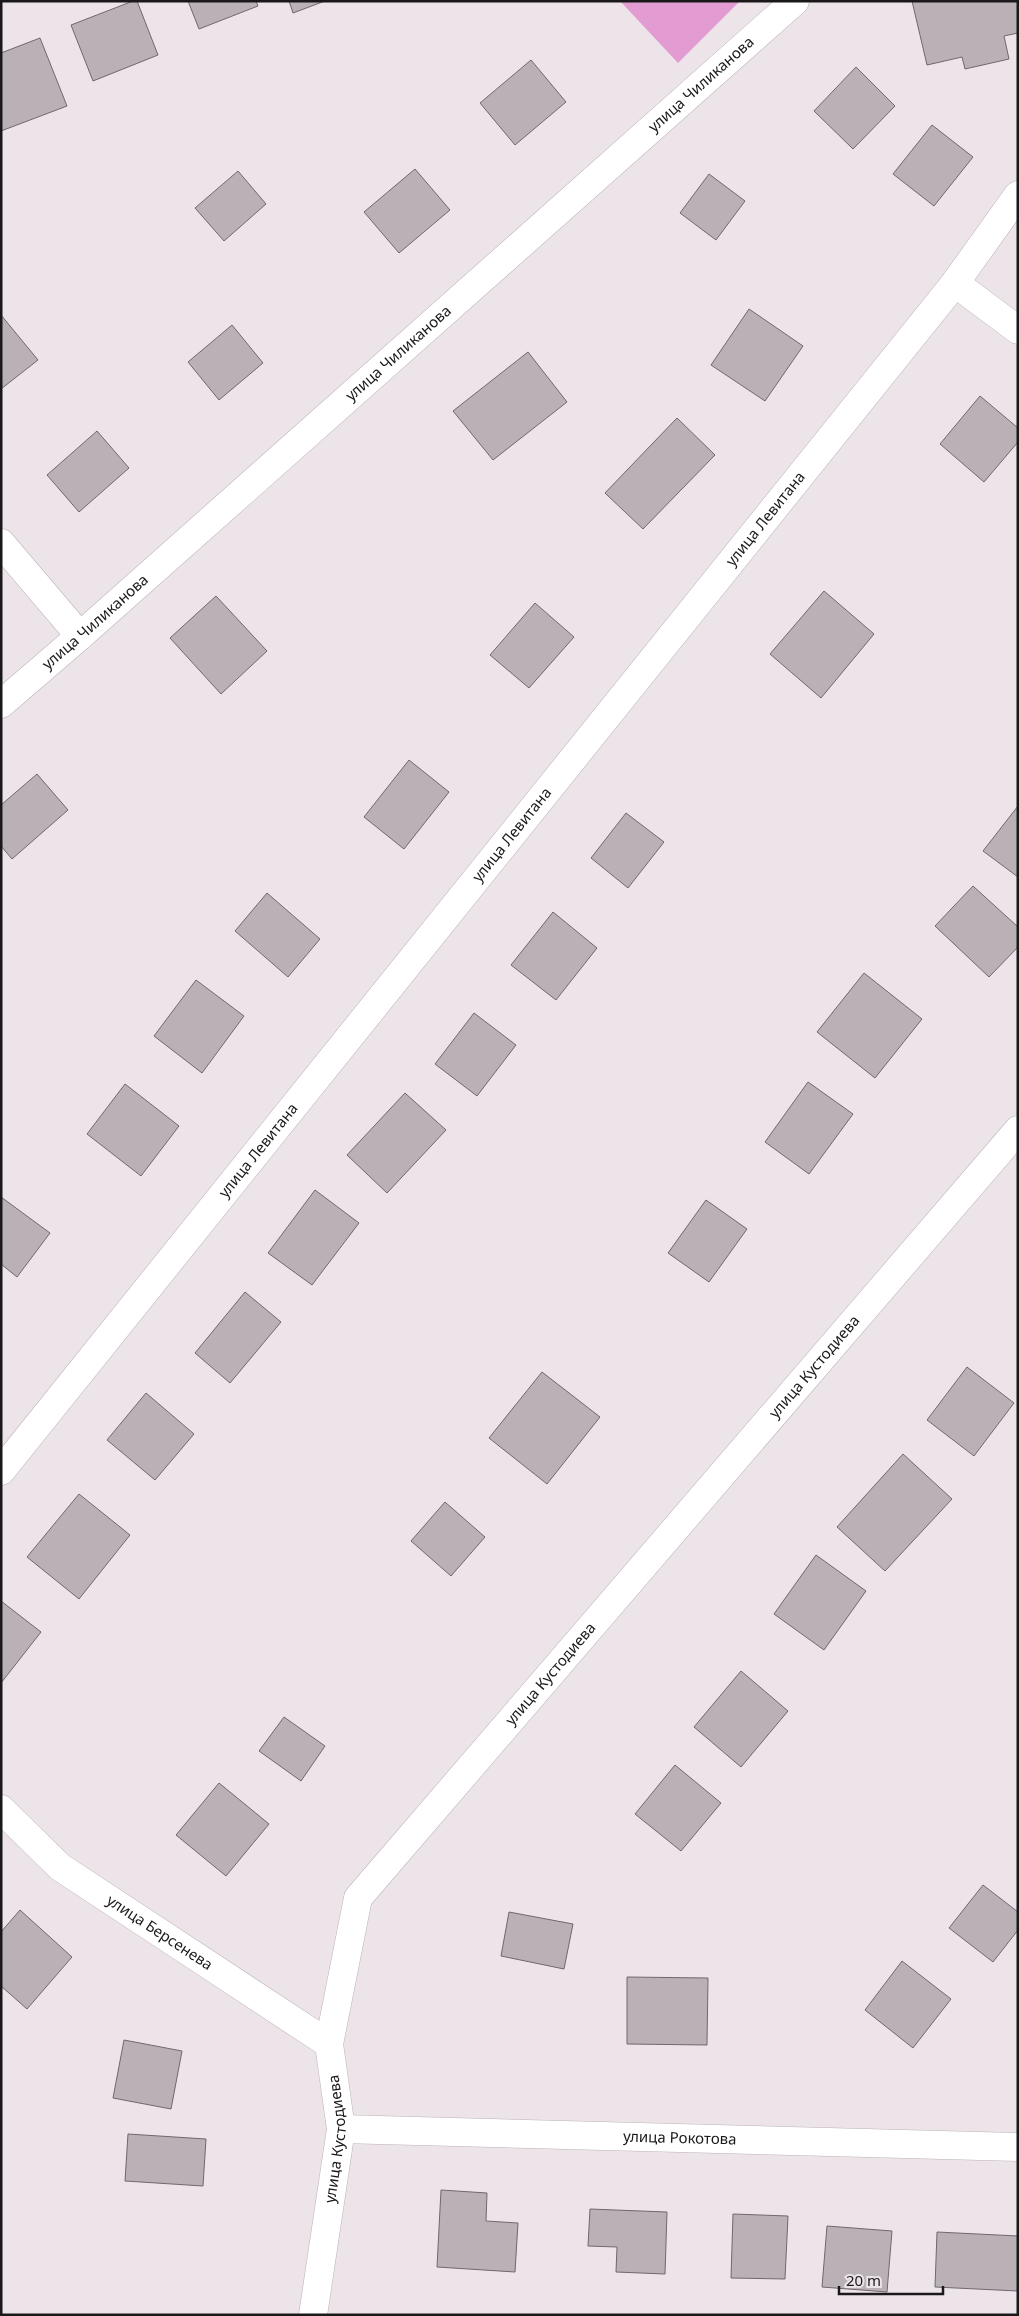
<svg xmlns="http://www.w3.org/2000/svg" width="1019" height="2316" viewBox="0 0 1019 2316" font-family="'Noto Sans',sans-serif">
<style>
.green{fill:#e39cd2}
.building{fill:#bab1b7;stroke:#70686e}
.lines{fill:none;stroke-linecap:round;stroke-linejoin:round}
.street-casing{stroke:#bbb2b8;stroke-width:29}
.secondary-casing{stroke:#bbb2b8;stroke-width:29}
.street{stroke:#fff;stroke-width:28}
.secondary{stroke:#fff;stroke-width:28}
.labels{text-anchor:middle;stroke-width:4.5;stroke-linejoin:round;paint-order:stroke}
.street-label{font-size:15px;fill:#1b181a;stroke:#ede4ea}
</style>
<rect width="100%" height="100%" fill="#ede4ea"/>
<path class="green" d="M620 1H740L678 63Z"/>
<path class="building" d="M133 1H137L158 55 93 81 71 25Z
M188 1H256L258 6 199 29Z
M289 1H325L293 13Z
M912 1H1018V33L1004 36 1009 59 965 69 962 57 927 65Z
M40 38 67 106 1 131V53Z
M531 60 566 102 515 145 480 103Z
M856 67 895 106 853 149 814 111Z
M932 125 973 157 934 206 893 174Z
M415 169 450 210 399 253 364 212Z
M238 171 266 204 224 241 195 208Z
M709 174 745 201 716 240 680 213Z
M749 309 803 346 765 401 711 365Z
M1 315 38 360 1 389Z
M232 325 263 363 219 400 188 362Z
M528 352 567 402 493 460 453 411Z
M980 396 1018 428V442L984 482 940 444Z
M677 418 715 455 643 529 605 493Z
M97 431 129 468 79 512 47 475Z
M824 591 874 634 821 698 770 654Z
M216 596 267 651 221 694 170 638Z
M535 603 574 637 529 688 490 655Z
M409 760 449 792 404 849 364 817Z
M37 774 68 810 12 859 1 846V805Z
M1018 806V877L983 851Z
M626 813 664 842 628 888 591 858Z
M973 886 1018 927V947L989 977 935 926Z
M267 893 320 939 288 977 235 931Z
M553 912 597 948 556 1000 511 965Z
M864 973 922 1019 875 1078 817 1032Z
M196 980 244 1016 202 1073 154 1036Z
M474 1013 516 1045 477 1096 435 1064Z
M808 1082 853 1114 809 1174 765 1142Z
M125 1084 179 1126 141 1176 87 1134Z
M405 1093 446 1130 387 1193 347 1155Z
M315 1190 359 1223 312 1285 268 1253Z
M1 1197 50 1233 17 1277 1 1264Z
M706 1200 747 1229 709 1282 668 1253Z
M245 1292 281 1322 230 1383 195 1353Z
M967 1367 1014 1403 974 1456 927 1420Z
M542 1372 600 1417 547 1484 489 1438Z
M146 1393 194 1434 155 1480 107 1440Z
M903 1454 952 1499 885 1571 837 1527Z
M79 1494 130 1535 79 1599 27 1557Z
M445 1502 485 1537 451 1576 411 1541Z
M816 1555 866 1591 824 1650 774 1614Z
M1 1601 41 1632 1 1683Z
M741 1671 788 1711 741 1767 694 1727Z
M284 1717 325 1746 301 1781 259 1751Z
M675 1765 721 1803 681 1851 635 1814Z
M219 1783 269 1824 226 1876 176 1835Z
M983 1885 1018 1912V1930L993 1962 949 1928Z
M20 1910 72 1957 27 2009 1 1986V1932Z
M509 1912 573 1924 564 1969 501 1956Z
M902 1961 951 1999 913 2048 865 2010Z
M627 1977 708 1978 707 2045 627 2044Z
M124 2040 182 2051 171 2109 113 2098Z
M128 2134 206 2139 203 2186 125 2181Z
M441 2190 487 2193 486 2221 518 2223 515 2272 437 2267Z
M590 2209 667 2212 665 2274 616 2272 617 2247 588 2246Z
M733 2214 788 2216 785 2279 731 2278Z
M827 2226 892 2231 887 2292 822 2287Z
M937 2232 1018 2236V2291L935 2287Z"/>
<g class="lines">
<defs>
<g id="street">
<path d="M955 283 1018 330"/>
<path d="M1 543 80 636"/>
<path id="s1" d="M1 704 80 636 795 1"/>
<path id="s2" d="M1 1471 955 283 1018 195"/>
<path id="s3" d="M1 1809 60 1867 329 2044 358 1898 1018 1130"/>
<path id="s4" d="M341 2129 1018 2147"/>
</g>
<g id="secondary">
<path id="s5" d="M313 2315 341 2129 329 2044"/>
</g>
</defs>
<use href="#street" class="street-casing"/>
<use href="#secondary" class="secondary-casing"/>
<use href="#street" class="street"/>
<use href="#secondary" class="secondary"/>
</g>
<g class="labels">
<g class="street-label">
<text dy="5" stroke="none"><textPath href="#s1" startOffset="935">улица Чиликанова</textPath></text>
<text dy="5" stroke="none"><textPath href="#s1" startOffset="530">улица Чиликанова</textPath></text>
<text dy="5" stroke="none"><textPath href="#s2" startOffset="1221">улица Левитана</textPath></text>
<text dy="5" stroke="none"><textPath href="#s1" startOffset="125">улица Чиликанова</textPath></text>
<text dy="5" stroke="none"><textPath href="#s2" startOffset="816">улица Левитана</textPath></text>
<text dy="5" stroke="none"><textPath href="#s2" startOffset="411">улица Левитана</textPath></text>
<text dy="5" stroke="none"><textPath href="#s3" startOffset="1254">улица Кустодиева</textPath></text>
<text dy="5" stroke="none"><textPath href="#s3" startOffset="849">улица Кустодиева</textPath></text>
<text dy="5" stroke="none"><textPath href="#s3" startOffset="202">улица Берсенева</textPath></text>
<text dy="5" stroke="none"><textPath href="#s4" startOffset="339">улица Рокотова</textPath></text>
<text dy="5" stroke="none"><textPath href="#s5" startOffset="178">улица Кустодиева</textPath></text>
</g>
</g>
<rect width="1019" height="2316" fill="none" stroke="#1b181a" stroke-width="5"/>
<path d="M839 2286v8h104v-8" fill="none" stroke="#1b181a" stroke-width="2.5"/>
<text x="846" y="2286" font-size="15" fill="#1b181a" stroke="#ede4ea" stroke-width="4" paint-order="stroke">20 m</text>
</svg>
